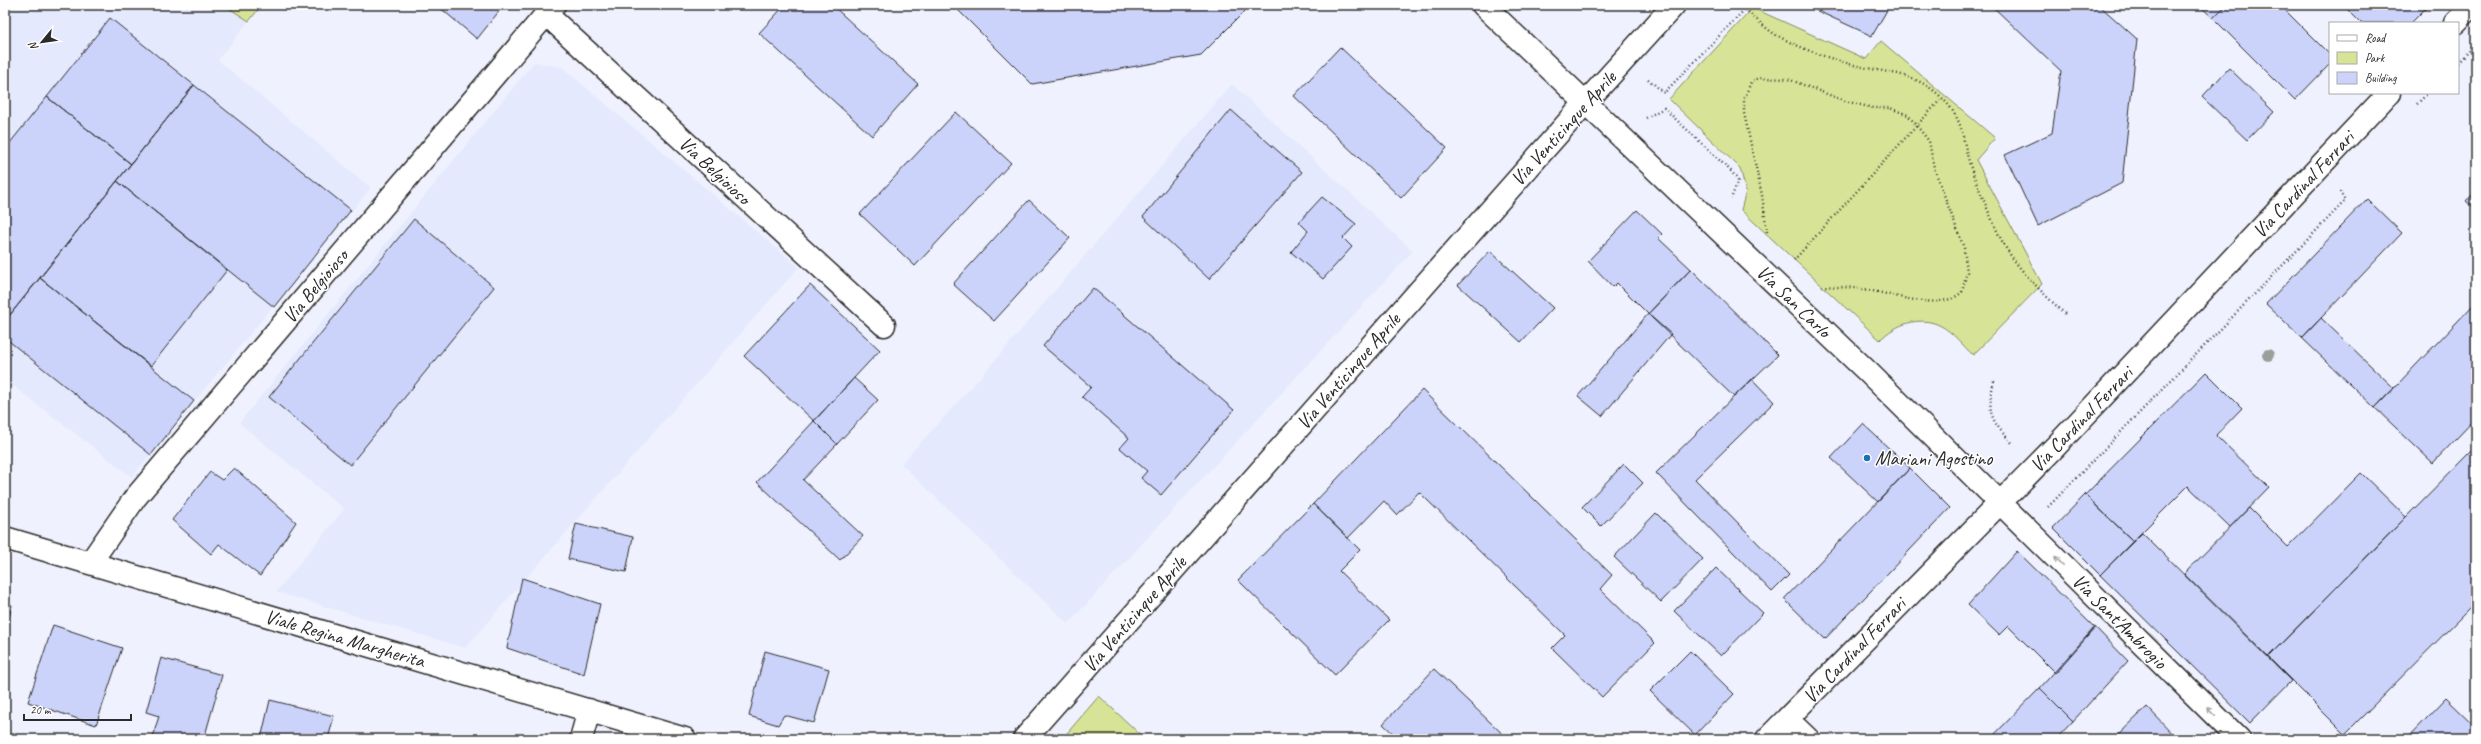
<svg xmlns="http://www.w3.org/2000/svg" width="2481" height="744" viewBox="0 0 2481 744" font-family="Caveat,sans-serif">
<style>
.built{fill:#e4e9fd}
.green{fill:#d7e497;stroke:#818861}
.building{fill:#cbd3fb;stroke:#2b2b2b}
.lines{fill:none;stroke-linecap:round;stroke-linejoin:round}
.minor-casing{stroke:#2b2b2b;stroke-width:25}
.path{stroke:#2b2b2b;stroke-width:2.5;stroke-dasharray:1 3;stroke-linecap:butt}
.minor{stroke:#fff;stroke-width:22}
.tree{fill:#9b9e99}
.oneway{stroke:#a0a0a0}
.poi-dot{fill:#1f6fb2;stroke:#fff;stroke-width:1.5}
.labels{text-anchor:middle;stroke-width:3;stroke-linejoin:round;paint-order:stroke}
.street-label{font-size:20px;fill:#2b2b2b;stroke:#fff}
.poi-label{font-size:20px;fill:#2b2b2b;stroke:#fff;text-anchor:start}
</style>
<rect width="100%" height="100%" fill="#eff2fe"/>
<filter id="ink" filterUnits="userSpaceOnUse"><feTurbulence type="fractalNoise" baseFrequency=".025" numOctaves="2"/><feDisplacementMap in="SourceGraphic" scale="8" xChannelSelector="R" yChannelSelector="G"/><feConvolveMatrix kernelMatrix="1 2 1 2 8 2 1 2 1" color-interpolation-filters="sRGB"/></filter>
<g filter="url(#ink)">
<path class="built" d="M5 5H224L249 21 218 60 371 188 132 477 5 380Z
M534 62 562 67 799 267 465 648 276 592 344 509 239 423Z
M1232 84 1413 251 1068 624 901 464 984 373Z"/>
<path class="green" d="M224 5H262L249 21Z
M1753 8 1866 59 1881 41 1995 138 1976 160 2042 284 1973 355C1963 346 1953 332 1941 326 1921 315 1895 324 1880 340L1741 210 1746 191 1740 168 1669 99Z
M1099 696 1145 739H1062Z"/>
<path class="building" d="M439 5H504L477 39 438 6Z
M785 5H832L918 84 872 136 759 33Z
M953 5H1247L1249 7 1201 55 1032 84Z
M1812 5H1890L1872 36 1811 8Z
M1991 5H2099L2137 39 2122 183 2038 226 2005 155 2052 133 2061 71Z
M2199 5H2226L2213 18Z
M2226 5H2280L2330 55V64L2295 100 2213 18Z
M2343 5H2429L2411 23H2361Z
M110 18 194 85 131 164 47 97Z
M1340 47 1447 148 1401 198 1294 96Z
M2229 68 2274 112 2247 140 2202 97Z
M194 85 351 210 274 307 117 181Z
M47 97 131 164 5 321V149Z
M1231 110 1302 172 1209 279 1143 217Z
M956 112 1011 163 915 266 860 214Z
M117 181 227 270 151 366 40 278Z
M2476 191V209L2467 201Z
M1322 197 1356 224 1343 238 1352 247 1323 279 1291 252 1308 231 1299 222Z
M2367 199 2402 233 2302 338 2266 304Z
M1029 200 1070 238 994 321 953 284Z
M1637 210 1662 234 1658 238 1691 269 1648 314 1617 283 1613 287 1588 261Z
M414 219 494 287 350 465 269 397Z
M1490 251 1553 308 1521 342 1458 285Z
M1691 269 1778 355 1734 397 1648 314Z
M40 278 194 401 151 455 5 338V321Z
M810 285 880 350 814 421 744 356Z
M1093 288 1234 410 1161 495 1141 478 1147 471 1120 448 1129 438 1082 397 1091 387 1043 346Z
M2476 302V418L2433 463 2375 408Z
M1648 314 1671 334 1602 416 1578 396Z
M2321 318 2394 388 2375 408 2302 338Z
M2206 372 2242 408 2216 435 2269 487 2230 527 2188 486 2133 541 2085 495Z
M854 378 878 400 837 444 814 421Z
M1752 379 1774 402 1695 479 1789 575 1772 592 1656 473Z
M1422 390 1612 575 1600 589 1655 643 1602 697 1552 648 1565 635 1419 492 1397 515 1384 501 1348 538 1313 504Z
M814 421 837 444 803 480 863 536 840 560 757 482Z
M1863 424 1910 468 1878 502 1831 458Z
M2476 446V602L2345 734 2268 657Z
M1624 464 1643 483 1601 526 1582 507Z
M234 468 296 522 260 576 219 544 211 554 172 520 210 472 222 480Z
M1910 468 1950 508 1825 639 1784 599Z
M2361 473 2406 517 2268 657 2184 574 2249 508 2288 547Z
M2085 495 2133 541 2100 575 2053 528Z
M1313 504 1360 550 1339 571 1389 620 1335 675 1238 580Z
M1656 513 1703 559 1661 602 1614 557Z
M576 524 633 537 626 572 568 559Z
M2142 533 2291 681 2250 723 2100 575Z
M2017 551 2095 628 2055 673 2008 626 1999 635 1968 605Z
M1716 568 1763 613 1721 656 1674 611Z
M522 578 600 604 584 674 507 648Z
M5 604 12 605 5 636Z
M53 625 122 648 96 725 28 702Z
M2095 627 2128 661 2073 721 2040 688Z
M765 651 829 669 814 723 784 715 778 725 749 716Z
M1690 651 1734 694 1695 735 1650 691Z
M161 658 222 675 204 739H152L159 716 146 712Z
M1434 669 1508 739H1399L1383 724Z
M2040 688 2073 721 2056 739H1990Z
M2446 698 2476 727V739H2407Z
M270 700 334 716 328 739H261Z
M2147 707 2178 739H2114Z"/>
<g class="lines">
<defs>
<path id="minor" d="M1483 5 1869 373 2239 739
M546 14 884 325
M2455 23 2473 5
M5 538 685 739
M90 563 135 498 554 5
M1787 719 1808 739
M581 739 589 710
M1024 739 1586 102 1674 5
M1767 739 2055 447 2389 93"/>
</defs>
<use href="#minor" class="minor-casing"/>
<path class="path" d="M1745 9C1754 17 1763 26 1773 33 1796 47 1827 58 1854 65 1888 74 1914 71 1941 97 1966 121 1961 139 1971 168 1979 190 1988 211 1998 233 2013 266 2041 291 2067 316
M2458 63 2470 50
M1648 79 1664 93 1749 5
M2417 104 2428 93
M1646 118 1664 108 1732 172 1738 181 1731 199
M1767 232 1762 195 1744 113V100L1751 82 1759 78 1788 79 1845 101 1873 108H1890L1908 115 1929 141 1934 168 1964 248 1967 272 1962 292C1940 313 1890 293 1862 289 1849 287 1835 287 1822 286
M1794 260 1942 98
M1994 381C1986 414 1991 421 2014 445
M2048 507 2345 201 2339 190"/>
<use href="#minor" class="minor"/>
</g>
<circle class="tree" cx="2268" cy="355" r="6"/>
<defs><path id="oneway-shaft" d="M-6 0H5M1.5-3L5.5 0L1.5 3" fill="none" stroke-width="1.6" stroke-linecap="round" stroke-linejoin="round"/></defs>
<g class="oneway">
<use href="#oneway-shaft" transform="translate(2059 561) rotate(-135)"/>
<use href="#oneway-shaft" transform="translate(2211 712) rotate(-135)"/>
</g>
</g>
<circle class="poi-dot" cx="1867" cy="458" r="4"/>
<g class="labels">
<g class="street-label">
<text transform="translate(1563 128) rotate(-48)" y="7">Via Venticinque Aprile</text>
<text transform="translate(715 170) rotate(43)" y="7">Via Belgioioso</text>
<text transform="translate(2303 184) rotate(-47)" y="7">Via Cardinal Ferrari</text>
<text transform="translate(315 286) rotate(-50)" y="7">Via Belgioioso</text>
<text transform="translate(1794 301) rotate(44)" y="7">Via San Carlo</text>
<text transform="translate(1348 371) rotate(-49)" y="7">Via Venticinque Aprile</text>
<text transform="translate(2081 419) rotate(-46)" y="7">Via Cardinal Ferrari</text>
<text transform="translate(1134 614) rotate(-49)" y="7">Via Venticinque Aprile</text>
<text transform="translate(2120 621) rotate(45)" y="7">Via Sant'Ambrogio</text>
<text transform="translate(345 638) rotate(16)" y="7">Viale Regina Margherita</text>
<text transform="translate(1854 650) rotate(-46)" y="7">Via Cardinal Ferrari</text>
</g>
<g class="poi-label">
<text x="1875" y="465">Mariani Agostino</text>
</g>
</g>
<rect width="2481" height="744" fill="none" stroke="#fff" stroke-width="20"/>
<rect x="10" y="10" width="2461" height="724" fill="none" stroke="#2b2b2b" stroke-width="1.5" filter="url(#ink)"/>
<rect x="2329" y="22" width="130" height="72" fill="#ffffff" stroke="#aaaaaa"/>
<rect x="2337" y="35" width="20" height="6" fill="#ffffff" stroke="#aaaaaa"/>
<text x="2365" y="42" font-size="12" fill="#2b2b2b">Road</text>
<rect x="2337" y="52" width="20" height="12" fill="#d7e497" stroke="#aaaaaa"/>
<text x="2365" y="62" font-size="12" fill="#2b2b2b">Park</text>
<rect x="2337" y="72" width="20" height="12" fill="#cbd3fb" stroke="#aaaaaa"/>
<text x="2365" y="82" font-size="12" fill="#2b2b2b">Building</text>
<g transform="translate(42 42) rotate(241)" stroke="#ffffff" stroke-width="3" paint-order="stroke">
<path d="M0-3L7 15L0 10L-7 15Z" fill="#2b2b2b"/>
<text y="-6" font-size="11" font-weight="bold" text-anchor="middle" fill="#2b2b2b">N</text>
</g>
<path d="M24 714v6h107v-6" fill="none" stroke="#2b2b2b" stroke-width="2"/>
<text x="30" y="714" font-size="12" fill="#2b2b2b" stroke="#ffffff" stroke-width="3" paint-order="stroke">20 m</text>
</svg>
